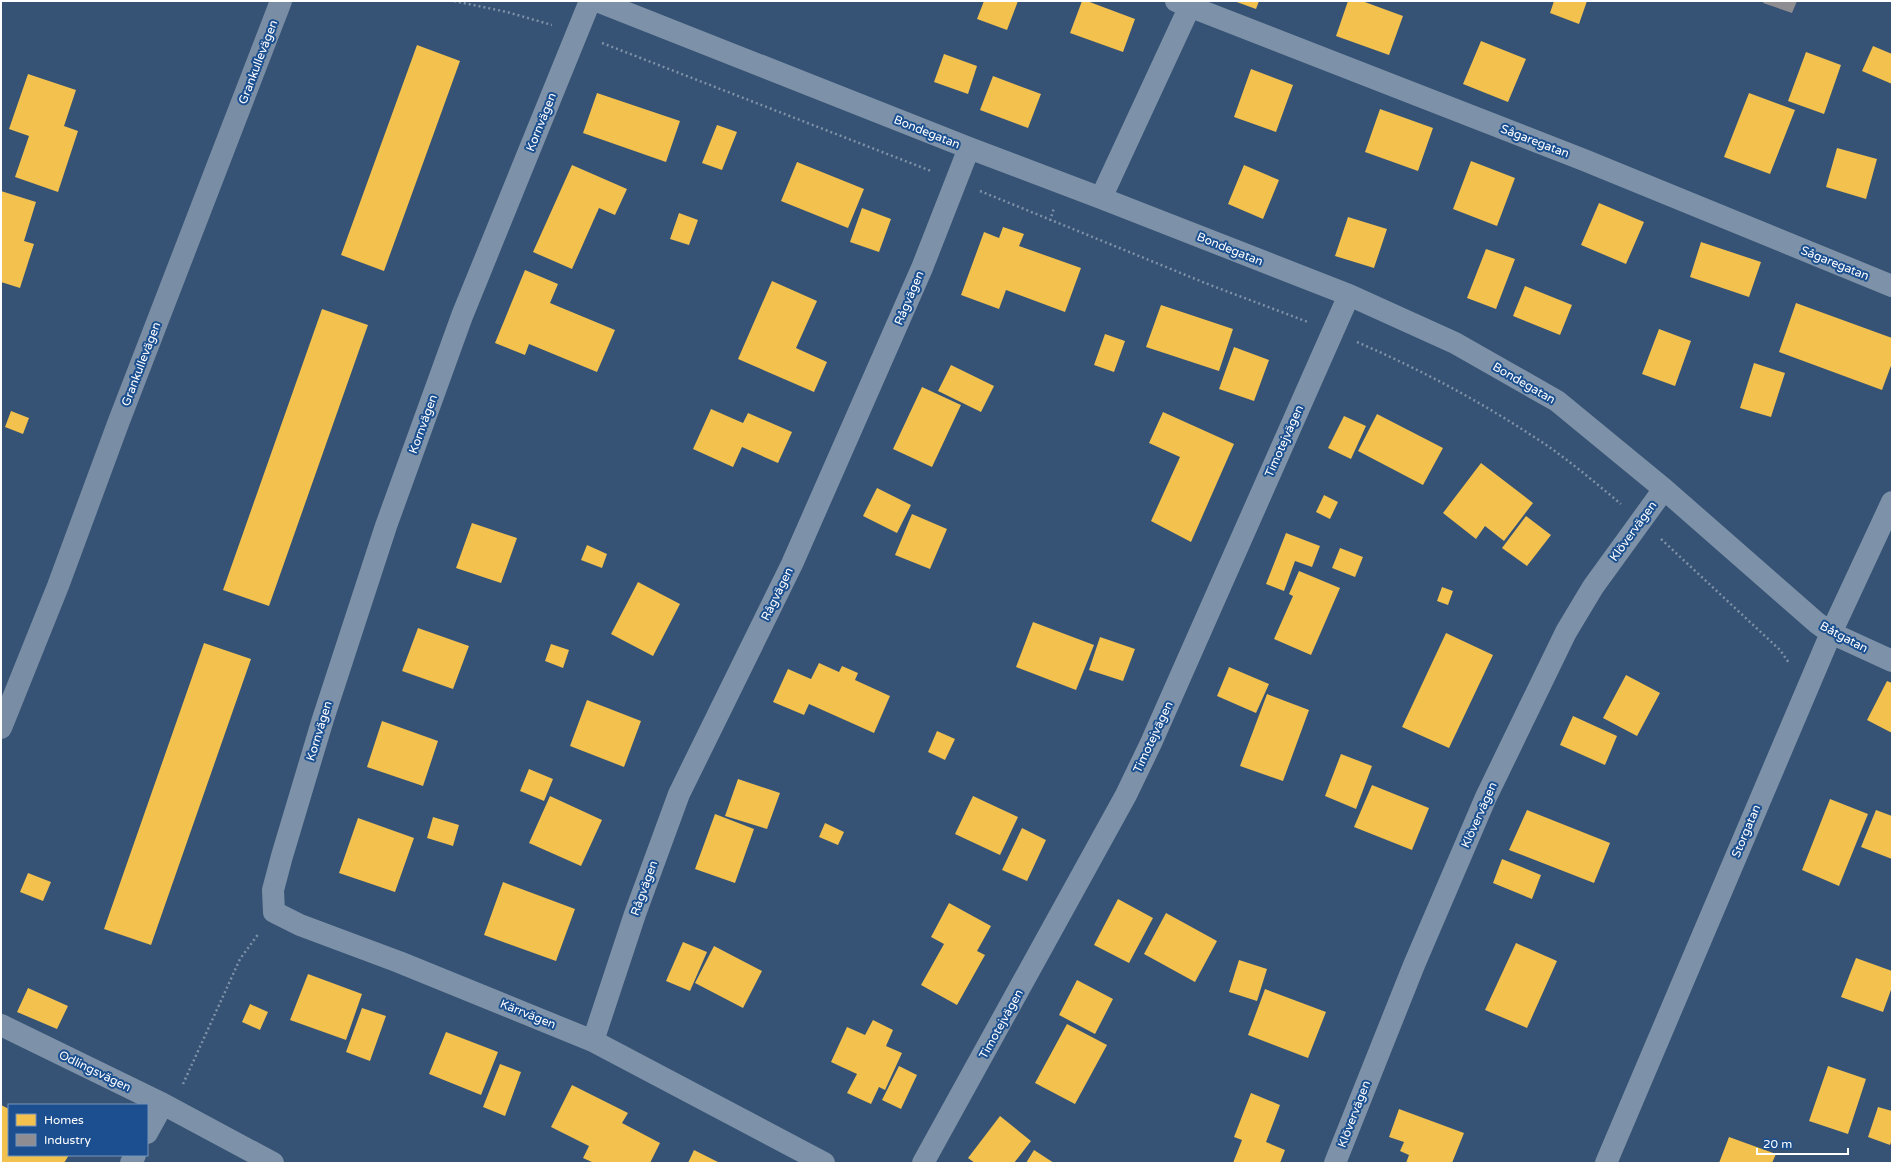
<svg xmlns="http://www.w3.org/2000/svg" width="1893" height="1164" viewBox="0 0 1893 1164" font-family="'Varela Round',sans-serif">
<style>
.homes{fill:#f2c14e}
.industry{fill:#8d8d92}
.lines{fill:none;stroke-linecap:round;stroke-linejoin:round}
.path{stroke:#7d92a8;stroke-width:2.5;stroke-dasharray:2 3;stroke-linecap:butt}
.street{stroke:#7d92a8;stroke-width:22}
.secondary{stroke:#798da4;stroke-width:22}
.labels{text-anchor:middle;stroke-width:4;stroke-linejoin:round;paint-order:stroke}
.street-label{font-size:12px;fill:#fff;stroke:#1b4f8f}
</style>
<rect width="100%" height="100%" fill="#365274"/>
<path class="homes" d="M984 1H1018L1007 30 977 19Z
M1082 1H1087L1135 19 1123 52 1070 33Z
M1234 1H1259L1256 9Z
M1348 1H1362L1403 16 1389 55 1336 36Z
M1554 1H1587L1579 24 1550 13Z
M1481 41 1526 59 1508 102 1463 84Z
M417 45 460 61 384 271 341 255Z
M1873 46 1892 54V84L1862 71Z
M1806 52 1841 65 1824 114 1788 101Z
M944 54 977 66 968 94 934 82Z
M1251 69 1293 85 1276 132 1234 117Z
M28 74 76 90 64 126 78 131 58 192 15 177 29 136 9 129Z
M993 76 1041 94 1028 128 980 110Z
M597 93 680 121 666 162 583 133Z
M1749 93 1795 110 1770 174 1724 157Z
M1380 109 1433 128 1418 171 1365 152Z
M717 125 737 132 722 170 702 163Z
M1837 148 1877 159 1866 199 1826 187Z
M1471 161 1515 178 1497 226 1453 209Z
M797 162 864 189 848 228 781 201Z
M572 165 627 189 615 215 599 208 572 269 533 252Z
M1244 165 1279 180 1263 219 1228 204Z
M1 191 36 202 24 241 34 244 20 288 1 282Z
M1599 203 1644 222 1626 264 1581 245Z
M862 208 891 219 879 252 850 242Z
M679 213 698 220 689 245 670 239Z
M1348 217 1387 229 1374 268 1335 256Z
M1003 227 1024 234 1019 246 1081 268 1065 312 1006 290 999 309 961 295 984 232 999 238Z
M1701 242 1761 262 1749 297 1690 277Z
M1486 249 1515 259 1496 309 1467 298Z
M525 270 558 284 550 303 615 330 597 372 529 344 525 355 495 343Z
M772 281 817 301 796 348 827 362 814 392 738 359Z
M1525 286 1572 305 1560 335 1513 316Z
M1796 303 1892 338V363L1882 390 1779 352Z
M1161 305 1233 329 1219 371 1146 347Z
M322 309 368 325 269 606 223 590Z
M1659 329 1691 341 1675 386 1642 374Z
M1105 334 1125 341 1114 372 1094 365Z
M1234 347 1269 360 1254 401 1219 389Z
M1754 363 1785 373 1771 417 1740 408Z
M951 365 994 386 981 412 938 391Z
M922 387 961 405 932 467 893 449Z
M711 409 743 423 748 413 792 432 778 463 742 447 733 467 693 449Z
M11 411 29 418 23 434 5 427Z
M1163 412 1234 444 1191 542 1151 521 1180 457 1149 443Z
M1377 414 1443 448 1423 485 1358 451Z
M1344 416 1366 426 1351 459 1328 448Z
M1481 463 1533 503 1504 541 1485 526 1476 539 1443 513Z
M877 488 911 505 897 533 863 516Z
M1324 495 1338 502 1330 519 1316 512Z
M912 514 947 529 930 569 895 555Z
M1526 516 1551 535 1527 566 1502 548Z
M472 523 517 538 501 583 456 568Z
M1286 533 1320 546 1312 567 1295 561 1284 591 1266 584Z
M587 545 607 554 602 568 581 560Z
M1340 548 1363 557 1355 577 1332 568Z
M1299 571 1340 588 1311 655 1274 639 1293 596 1289 594Z
M638 582 680 604 653 656 611 634Z
M1442 587 1453 591 1448 605 1437 601Z
M1033 622 1094 645 1076 690 1016 667Z
M418 628 469 646 453 689 402 671Z
M1446 633 1493 655 1449 748 1402 727Z
M1100 637 1135 649 1123 681 1089 670Z
M204 643 251 659 151 945 104 929Z
M551 644 569 650 563 668 545 661Z
M819 663 839 672 842 666 858 673 855 680 890 696 874 733 809 704 804 715 773 702 788 669 811 679Z
M1229 667 1269 684 1256 713 1217 696Z
M1626 675 1660 693 1637 736 1603 718Z
M1887 681 1892 683V733L1867 720Z
M1267 694 1309 710 1283 781 1240 766Z
M587 700 641 721 624 767 570 746Z
M1573 716 1617 736 1605 765 1560 745Z
M382 721 438 741 423 786 367 767Z
M937 731 955 739 945 760 928 752Z
M1341 754 1372 766 1356 809 1325 796Z
M529 769 553 779 544 801 520 791Z
M738 779 780 793 767 829 725 816Z
M1372 785 1429 808 1412 850 1354 827Z
M550 796 602 820 581 866 529 843Z
M973 796 1018 817 1000 855 955 834Z
M1830 799 1868 814 1839 886 1802 870Z
M1527 810 1610 843 1594 883 1509 850Z
M1876 810 1892 816V859L1861 847Z
M715 814 754 829 735 883 695 869Z
M433 817 459 825 453 846 427 838Z
M358 818 414 838 395 892 339 873Z
M825 823 844 832 838 845 819 837Z
M1022 828 1046 840 1027 881 1002 870Z
M1502 859 1541 875 1532 899 1493 883Z
M28 873 51 882 43 901 20 892Z
M503 882 575 909 556 961 484 935Z
M1118 899 1153 918 1129 963 1094 945Z
M949 903 991 926 977 951 985 955 957 1005 921 985 944 944 931 937Z
M1166 913 1217 941 1195 982 1144 954Z
M683 942 707 952 690 991 666 981Z
M1516 943 1557 961 1527 1028 1485 1010Z
M714 946 762 971 743 1008 695 983Z
M1856 958 1892 971V987L1883 1012 1841 997Z
M1239 960 1267 969 1257 1001 1229 992Z
M308 974 362 994 346 1040 290 1020Z
M1077 980 1113 999 1095 1034 1059 1015Z
M28 988 68 1006 57 1029 17 1012Z
M1265 989 1326 1012 1308 1058 1248 1035Z
M250 1004 268 1012 260 1030 242 1022Z
M362 1008 386 1016 370 1061 346 1052Z
M873 1020 893 1030 886 1046 902 1053 885 1090 879 1087 871 1104 847 1093 857 1074 831 1062 847 1027 865 1035Z
M1067 1024 1107 1045 1075 1104 1035 1083Z
M446 1032 498 1052 481 1095 429 1074Z
M500 1064 521 1072 505 1116 483 1107Z
M899 1066 917 1075 901 1109 882 1100Z
M1828 1066 1866 1079 1848 1134 1809 1121Z
M572 1085 628 1113 622 1123 660 1143 650 1163H594L583 1158 589 1146 551 1127Z
M1251 1093 1280 1105 1266 1142 1285 1150 1280 1163H1233L1242 1140 1234 1137Z
M1 1105 9 1109V1155H69L64 1163H1Z
M1878 1107 1892 1111V1140L1890 1145 1868 1137Z
M1399 1109 1464 1133 1452 1163H1406L1409 1155 1400 1151 1404 1142 1389 1137Z
M1000 1116 1031 1141 1014 1163H975L968 1158Z
M1729 1137 1776 1154 1772 1163H1719Z
M694 1150 720 1163H688Z
M1034 1150 1054 1163H1026Z"/>
<path class="industry" d="M1764 1H1797L1792 13 1763 3Z"/>
<g class="lines">
<path class="path" d="M454 1 507 12 552 25
M602 43 931 171
M980 191 1210 285 1308 322
M1050 221 1054 208
M1357 342C1417 368 1476 399 1531 435 1563 455 1592 480 1621 504
M1661 539 1780 650 1789 663
M183 1084 240 959 259 933"/>
<path class="street" d="M590 1 462 316 386 526 323 719 282 856 273 890 274 912 300 925 399 962 593 1041 824 1163
M597 1 969 148 1101 198 1349 295 1455 343 1557 401 1664 489 1817 623 1831 633 1892 661
M1176 1 1584 160 1892 286
M1101 198 1190 6
M1 1025 163 1104 273 1163
M593 1041 635 914 679 794 792 564 922 268 969 148
M147 1133 163 1104
M131 1163 135 1155
M923 1163 1126 795 1151 743 1349 295
M1335 1163 1414 965 1486 797 1566 632 1593 587 1664 489
M1606 1163 1831 633 1892 502"/>
<path class="secondary" d="M1 728 58 586 119 421 281 1"/>
</g>
<g class="labels">
<g class="street-label">
<text transform="translate(258 62) rotate(-69)" y="4">Grankullevägen</text>
<text transform="translate(541 122) rotate(-68)" y="4">Kornvägen</text>
<text transform="translate(927 132) rotate(22)" y="4">Bondegatan</text>
<text transform="translate(1535 141) rotate(21)" y="4">Sågaregatan</text>
<text transform="translate(1230 249) rotate(22)" y="4">Bondegatan</text>
<text transform="translate(1835 263) rotate(22)" y="4">Sågaregatan</text>
<text transform="translate(909 298) rotate(-67)" y="4">Rågvägen</text>
<text transform="translate(141 364) rotate(-69)" y="4">Grankullevägen</text>
<text transform="translate(1524 383) rotate(30)" y="4">Bondegatan</text>
<text transform="translate(423 424) rotate(-70)" y="4">Kornvägen</text>
<text transform="translate(1284 441) rotate(-66)" y="4">Timotejvägen</text>
<text transform="translate(1633 531) rotate(-54)" y="4">Klövervägen</text>
<text transform="translate(777 594) rotate(-64)" y="4">Rågvägen</text>
<text transform="translate(1844 637) rotate(28)" y="4">Båtgatan</text>
<text transform="translate(319 731) rotate(-73)" y="4">Kornvägen</text>
<text transform="translate(1153 737) rotate(-65)" y="4">Timotejvägen</text>
<text transform="translate(1479 815) rotate(-66)" y="4">Klövervägen</text>
<text transform="translate(1746 831) rotate(-67)" y="4">Storgatan</text>
<text transform="translate(644 888) rotate(-70)" y="4">Rågvägen</text>
<text transform="translate(528 1014) rotate(22)" y="4">Kärrvägen</text>
<text transform="translate(1001 1024) rotate(-61)" y="4">Timotejvägen</text>
<text transform="translate(95 1071) rotate(26)" y="4">Odlingsvägen</text>
<text transform="translate(1354 1114) rotate(-69)" y="4">Klövervägen</text>
</g>
</g>
<rect width="1893" height="1164" fill="none" stroke="#ffffff" stroke-width="4"/>
<rect x="8" y="1104" width="140" height="52" fill="#1b4f8f" stroke="#7695bc"/>
<rect x="16" y="1114" width="20" height="12" fill="#f2c14e" stroke="#7695bc"/>
<text x="44" y="1124" font-size="12" fill="#ffffff">Homes</text>
<rect x="16" y="1134" width="20" height="12" fill="#8d8d92" stroke="#7695bc"/>
<text x="44" y="1144" font-size="12" fill="#ffffff">Industry</text>
<path d="M1757 1148v6h91v-6" fill="none" stroke="#ffffff" stroke-width="2"/>
<text x="1763" y="1148" font-size="12" fill="#ffffff" stroke="#1b4f8f" stroke-width="3" paint-order="stroke">20 m</text>
</svg>
